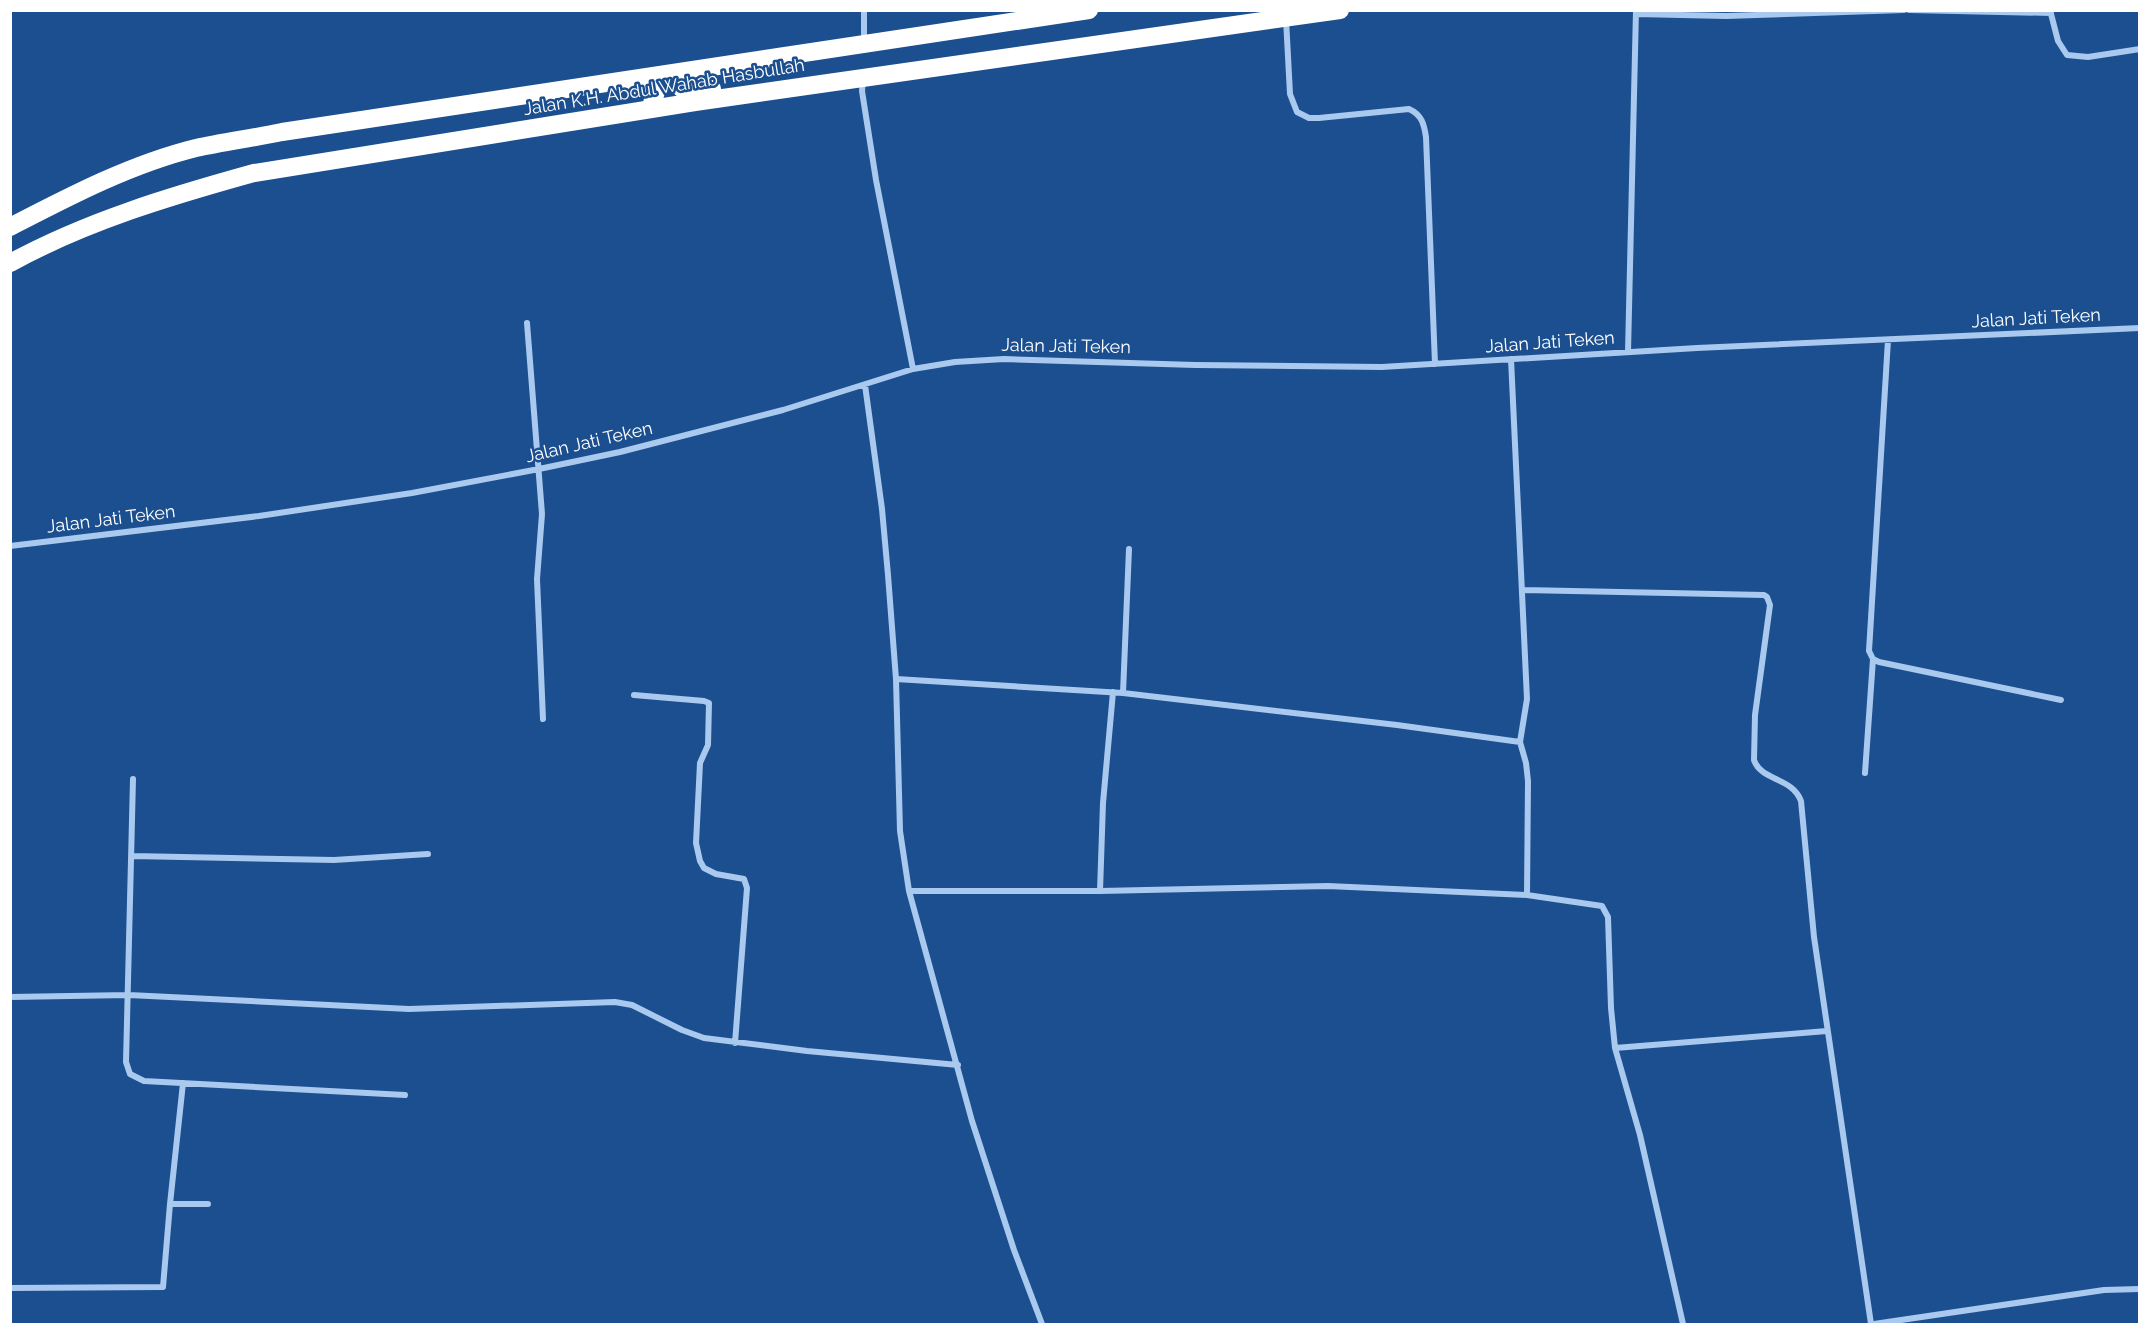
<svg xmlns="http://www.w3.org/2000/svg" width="2150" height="1335" viewBox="0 0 2150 1335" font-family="Raleway,sans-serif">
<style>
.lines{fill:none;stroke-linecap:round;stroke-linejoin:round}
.street{stroke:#a9c9ee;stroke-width:6}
.highway{stroke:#fff;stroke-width:18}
.labels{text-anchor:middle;stroke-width:5;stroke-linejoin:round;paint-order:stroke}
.street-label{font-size:18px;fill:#fff;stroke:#1b4f8f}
</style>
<rect width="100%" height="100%" fill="#1b4f8f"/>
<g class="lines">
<path class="street" d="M1909 10 2051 13
M2050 10 2058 41 2067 55 2088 57 2140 49
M1636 14 1726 16 1904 10
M1286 19 1290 94 1297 112 1309 118H1319L1409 109C1422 115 1424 124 1426 137L1435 364
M864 43V10
M863 79 862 91 876 180 913 369
M527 323 542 514 537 579 543 719
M1888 340 1869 651 1873 659 1879 662 2061 700
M1628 352 1636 10
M865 385 882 509 888 575 896 679 900 831 909 891 972 1121 1014 1250 1042 1324
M10 546 259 516 412 493 539 469 620 452 783 410 913 369 955 362 1004 359 1195 365 1382 367 1697 348 2140 328
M1522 590 1764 595 1767 597 1770 605 1755 715 1754 760C1761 781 1792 777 1801 801L1814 937 1871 1324
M896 679 1123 693 1397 725 1520 742 1527 699 1511 359
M1123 693 1129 549
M634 695 704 701 709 703 708 745 700 763 696 843 700 861 704 868 716 874 744 879 747 888 735 1043
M1520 742 1526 763 1528 781 1527 895
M1865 773 1873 659
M133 779 126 1062 130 1074 144 1081 405 1095
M132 856 334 860 428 854
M909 891H1100L1328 886 1527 895 1602 906 1608 917 1611 1008 1615 1048 1640 1135 1683 1324
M1100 891 1103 803 1113 692
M10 997 129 995 409 1009 615 1002 632 1005 682 1030 704 1038 807 1051 958 1065
M1615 1048 1827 1031
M183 1083 170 1204H208
M10 1288 163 1287 170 1204
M1874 1324 2104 1290 2140 1289"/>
<path class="highway" d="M685 71 679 78 681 88C690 94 702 90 712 89
M633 87 645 85 657 89 650 109
M10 227C70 196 131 164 196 148 224 142 253 138 282 132L1089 10
M10 263C87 221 171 196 254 173L695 102 1340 10"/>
</g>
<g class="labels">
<g class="street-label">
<text transform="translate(664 87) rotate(-9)" y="6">Jalan K.H. Abdul Wahab Hasbullah</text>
<text transform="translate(2036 318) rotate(-3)" y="6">Jalan Jati Teken</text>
<text transform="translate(1550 342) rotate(-4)" y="6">Jalan Jati Teken</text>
<text transform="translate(1066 346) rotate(1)" y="6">Jalan Jati Teken</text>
<text transform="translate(589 442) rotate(-13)" y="6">Jalan Jati Teken</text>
<text transform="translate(111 519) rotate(-7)" y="6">Jalan Jati Teken</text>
</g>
</g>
<rect width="2150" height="1335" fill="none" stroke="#ffffff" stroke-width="24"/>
</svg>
